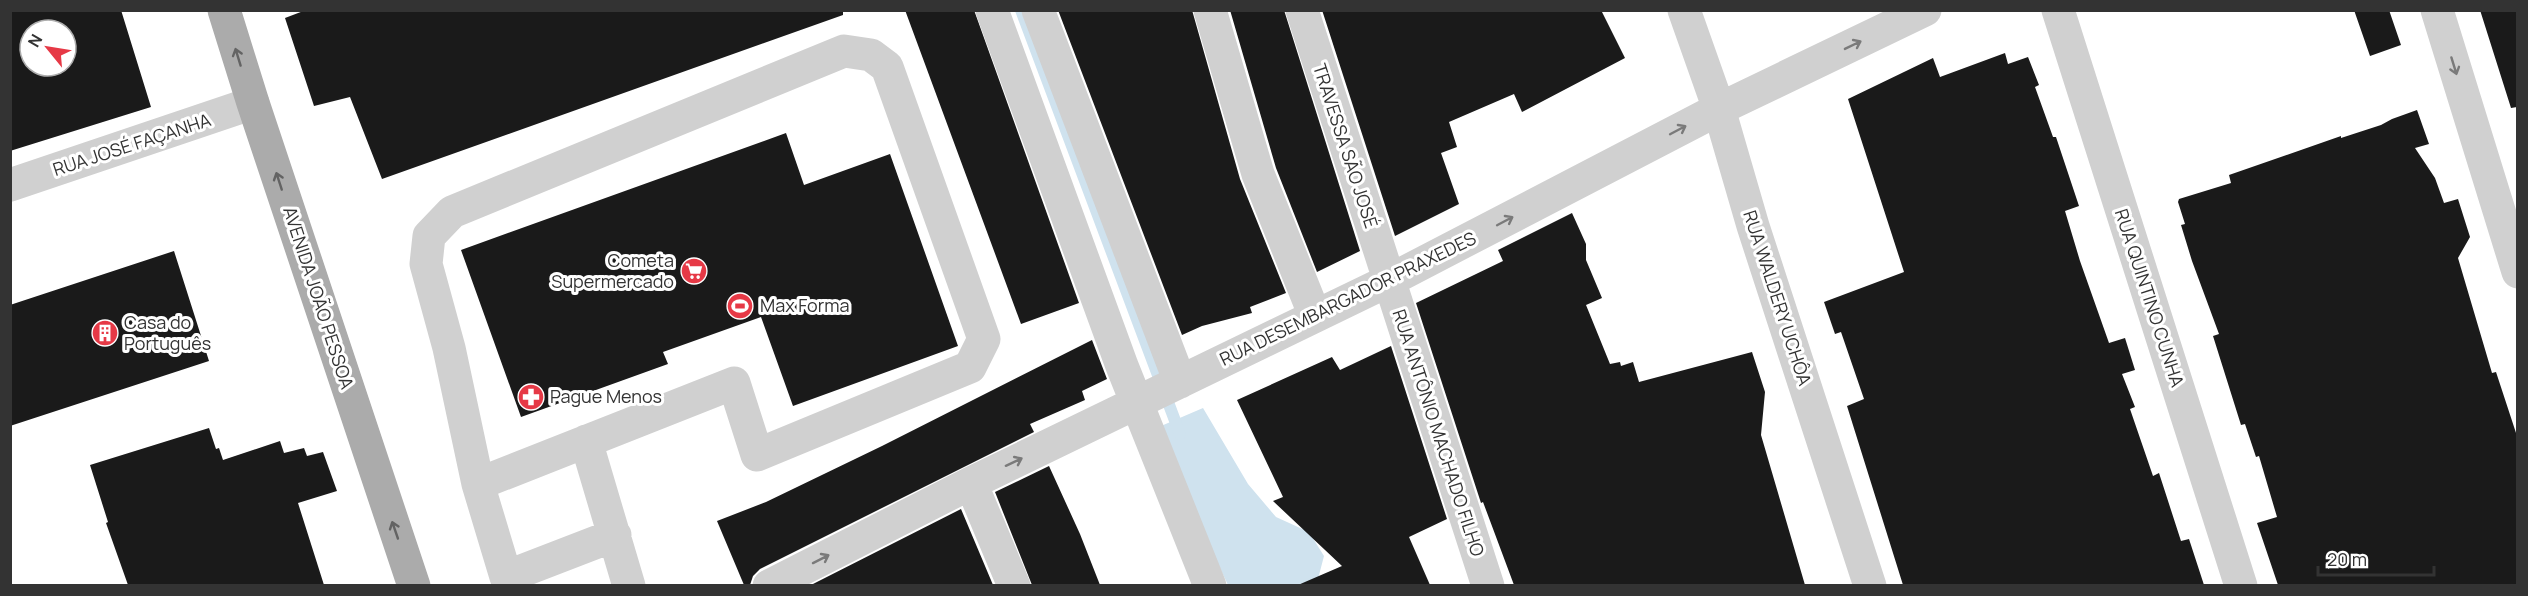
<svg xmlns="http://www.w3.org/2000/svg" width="2528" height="596" viewBox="0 0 2528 596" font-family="Manrope,sans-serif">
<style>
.water{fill:#cfe2ee}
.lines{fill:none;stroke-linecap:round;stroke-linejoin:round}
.stream{stroke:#cfe2ee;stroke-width:12}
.building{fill:#1a1a1a;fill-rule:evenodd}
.minor{stroke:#d0d0d0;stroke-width:33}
.major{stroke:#ababab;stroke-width:33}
.oneway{stroke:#7a7a7a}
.oneway2{stroke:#636363}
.labels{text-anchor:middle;stroke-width:6;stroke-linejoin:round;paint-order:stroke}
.street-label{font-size:18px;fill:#333;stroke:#fff}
.poi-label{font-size:18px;fill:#333;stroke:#fff;text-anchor:start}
</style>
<rect width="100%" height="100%" fill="#fff"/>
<path class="water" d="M1203 408 1248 484 1276 517 1309 532 1324 556 1318 579 1322 585H1228L1154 429Z"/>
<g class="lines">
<path class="stream" d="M1021 10 1180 434"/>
</g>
<path class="building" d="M10 10H121L151 107 10 151ZM30 30H66V66H30Z
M306 10H843V15L382 179 350 97 314 106 285 18Z
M905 10H974L1079 303 1021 324Z
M1058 10H1192L1240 179 1286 293 1250 307 1252 313 1202 326 1182 335Z
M1230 10H1284L1360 251 1317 272 1276 168Z
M1322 10H1601L1625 58 1522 112 1514 94 1449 122 1457 147 1441 153 1459 204 1395 236Z
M2354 10H2389L2401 45 2370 56Z
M2480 10H2517V107L2511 108Z
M2005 53 2008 64 2028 57 2039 85 2035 87 2053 137H2056L2079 206 2065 211 2080 261 2109 343 2125 338 2135 370 2122 374 2135 407 2130 409 2153 476 2159 473 2181 541 2189 539 2204 585H1903L1847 406 1864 399 1841 332 1835 334 1824 302 1904 272 1848 99 1933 58 1940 77Z
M2417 110 2429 144 2415 148 2435 178 2444 203 2458 199 2470 237 2458 258 2492 373 2496 372 2517 436V585H2278L2257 523 2277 517 2259 456 2256 457 2245 424 2241 425 2213 336 2219 334 2192 261 2181 225 2185 224 2178 202 2179 199 2231 183 2229 175 2341 136V138L2381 125 2392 119Z
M786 133 804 185 890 154 958 346 793 406 761 317 663 352 668 364 521 417 461 250Z
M1572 213 1586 244V260L1602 298 1586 305 1610 364 1620 362 1621 366 1633 362 1639 382 1752 352 1765 392 1761 435 1805 585H1514L1483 502 1481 503 1416 303 1503 261 1498 250Z
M174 251 209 361 10 426V305Z
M1092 340 1107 379 1082 391 1085 400 1030 424 1034 432 760 569 753 576 750 585H744L717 521 766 502 882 446Z
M1391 346 1447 519 1409 537 1430 585H1298L1342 566 1273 501 1283 497 1237 400 1332 357 1340 370Z
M209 428 216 449 219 448 223 460 280 441 284 453 304 448 307 456 323 452 337 491 298 503 324 585H128L106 523 108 522 90 465Z
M1049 466 1080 534 1100 585H1032L995 492Z
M961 509 993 585H811Z"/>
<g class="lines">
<path class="minor" d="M992 10 1122 366 1210 586
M1038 10 1180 382
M1210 10 1258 174 1315 316
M1302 10 1488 586
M1684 10 1719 109 1753 226 1870 586
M2058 10 2241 586
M2437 10 2518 272
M10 185 253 103
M586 441 629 586
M971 483 1014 586
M478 484 734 383 757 455 970 367 984 339 887 67 871 55 844 51 452 212 429 236 426 264 449 348 478 484 506 577 615 535
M769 586 971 483 1388 281 1719 109 1925 10"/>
<path class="major" d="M224 10 253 103 414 586"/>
</g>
<defs><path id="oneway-shaft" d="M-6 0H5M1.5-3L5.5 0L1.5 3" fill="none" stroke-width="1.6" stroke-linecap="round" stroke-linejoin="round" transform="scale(1.5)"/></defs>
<g class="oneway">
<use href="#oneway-shaft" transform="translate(1853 45) rotate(-26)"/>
<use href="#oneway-shaft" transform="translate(2454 66) rotate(73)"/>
<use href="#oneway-shaft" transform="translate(1678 130) rotate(-28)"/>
<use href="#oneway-shaft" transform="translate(1505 221) rotate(-28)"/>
<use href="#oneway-shaft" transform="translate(1014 462) rotate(-25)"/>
<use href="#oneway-shaft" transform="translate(821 559) rotate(-27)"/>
</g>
<g class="oneway2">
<use href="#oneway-shaft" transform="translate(238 57) rotate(-107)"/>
<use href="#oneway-shaft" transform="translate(279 181) rotate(-108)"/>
<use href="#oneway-shaft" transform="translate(395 530) rotate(-109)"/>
</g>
<defs>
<symbol id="supermarket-disc" viewBox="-11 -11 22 22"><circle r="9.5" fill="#e63946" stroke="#fff"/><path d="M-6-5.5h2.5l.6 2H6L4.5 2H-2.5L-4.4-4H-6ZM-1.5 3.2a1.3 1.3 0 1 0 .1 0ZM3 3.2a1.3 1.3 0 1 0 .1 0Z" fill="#fff"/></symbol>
<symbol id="stadium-disc" viewBox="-11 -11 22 22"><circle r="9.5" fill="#e63946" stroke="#fff"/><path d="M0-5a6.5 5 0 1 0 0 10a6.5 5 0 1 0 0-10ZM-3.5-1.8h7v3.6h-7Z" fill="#fff"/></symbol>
<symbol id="building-disc" viewBox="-11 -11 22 22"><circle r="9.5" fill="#e63946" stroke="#fff"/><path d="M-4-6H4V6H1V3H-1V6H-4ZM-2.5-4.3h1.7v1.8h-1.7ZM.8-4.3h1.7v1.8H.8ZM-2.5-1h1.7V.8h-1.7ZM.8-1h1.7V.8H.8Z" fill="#fff"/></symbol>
<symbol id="pharmacy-disc" viewBox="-11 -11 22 22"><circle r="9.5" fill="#e63946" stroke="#fff"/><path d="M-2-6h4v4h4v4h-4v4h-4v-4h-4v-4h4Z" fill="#fff"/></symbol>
</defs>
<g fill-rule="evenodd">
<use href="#supermarket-disc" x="679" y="256" width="30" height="30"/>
<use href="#stadium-disc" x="725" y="291" width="30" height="30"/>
<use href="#building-disc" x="90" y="318" width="30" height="30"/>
<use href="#pharmacy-disc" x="516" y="382" width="30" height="30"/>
</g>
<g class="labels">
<g class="street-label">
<text transform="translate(132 145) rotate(-18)" y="6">RUA JOSÉ FAÇANHA</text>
<text transform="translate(1345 146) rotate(72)" y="6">TRAVESSA SÃO JOSÉ</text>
<text transform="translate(318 298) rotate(72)" y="6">AVENIDA JOÃO PESSOA</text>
<text transform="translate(1777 298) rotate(72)" y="6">RUA WALDERY UCHÔA</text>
<text transform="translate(2149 298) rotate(72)" y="6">RUA QUINTINO CUNHA</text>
<text transform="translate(1348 299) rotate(-26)" y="6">RUA DESEMBARGADOR PRAXEDES</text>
<text transform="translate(1438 433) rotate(72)" y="6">RUA ANTÔNIO MACHADO FILHO</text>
</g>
<g class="poi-label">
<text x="674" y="267" text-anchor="end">Cometa<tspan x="674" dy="21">Supermercado</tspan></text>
<text x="760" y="312">Max Forma</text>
<text x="124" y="329">Casa do<tspan x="124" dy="21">Português</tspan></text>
<text x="550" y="403">Pague Menos</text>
</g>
</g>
<rect width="2528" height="596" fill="none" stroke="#333333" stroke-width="24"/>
<g transform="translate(48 48) rotate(300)"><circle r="28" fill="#ffffff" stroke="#adadad" stroke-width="1.5"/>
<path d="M0-4.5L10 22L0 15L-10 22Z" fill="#e63946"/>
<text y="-9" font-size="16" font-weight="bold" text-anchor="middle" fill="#333333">N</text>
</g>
<path d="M2318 566v9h116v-9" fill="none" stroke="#333333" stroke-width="3"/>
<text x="2327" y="566" font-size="18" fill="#333333" stroke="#ffffff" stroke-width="4.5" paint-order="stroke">20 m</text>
</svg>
